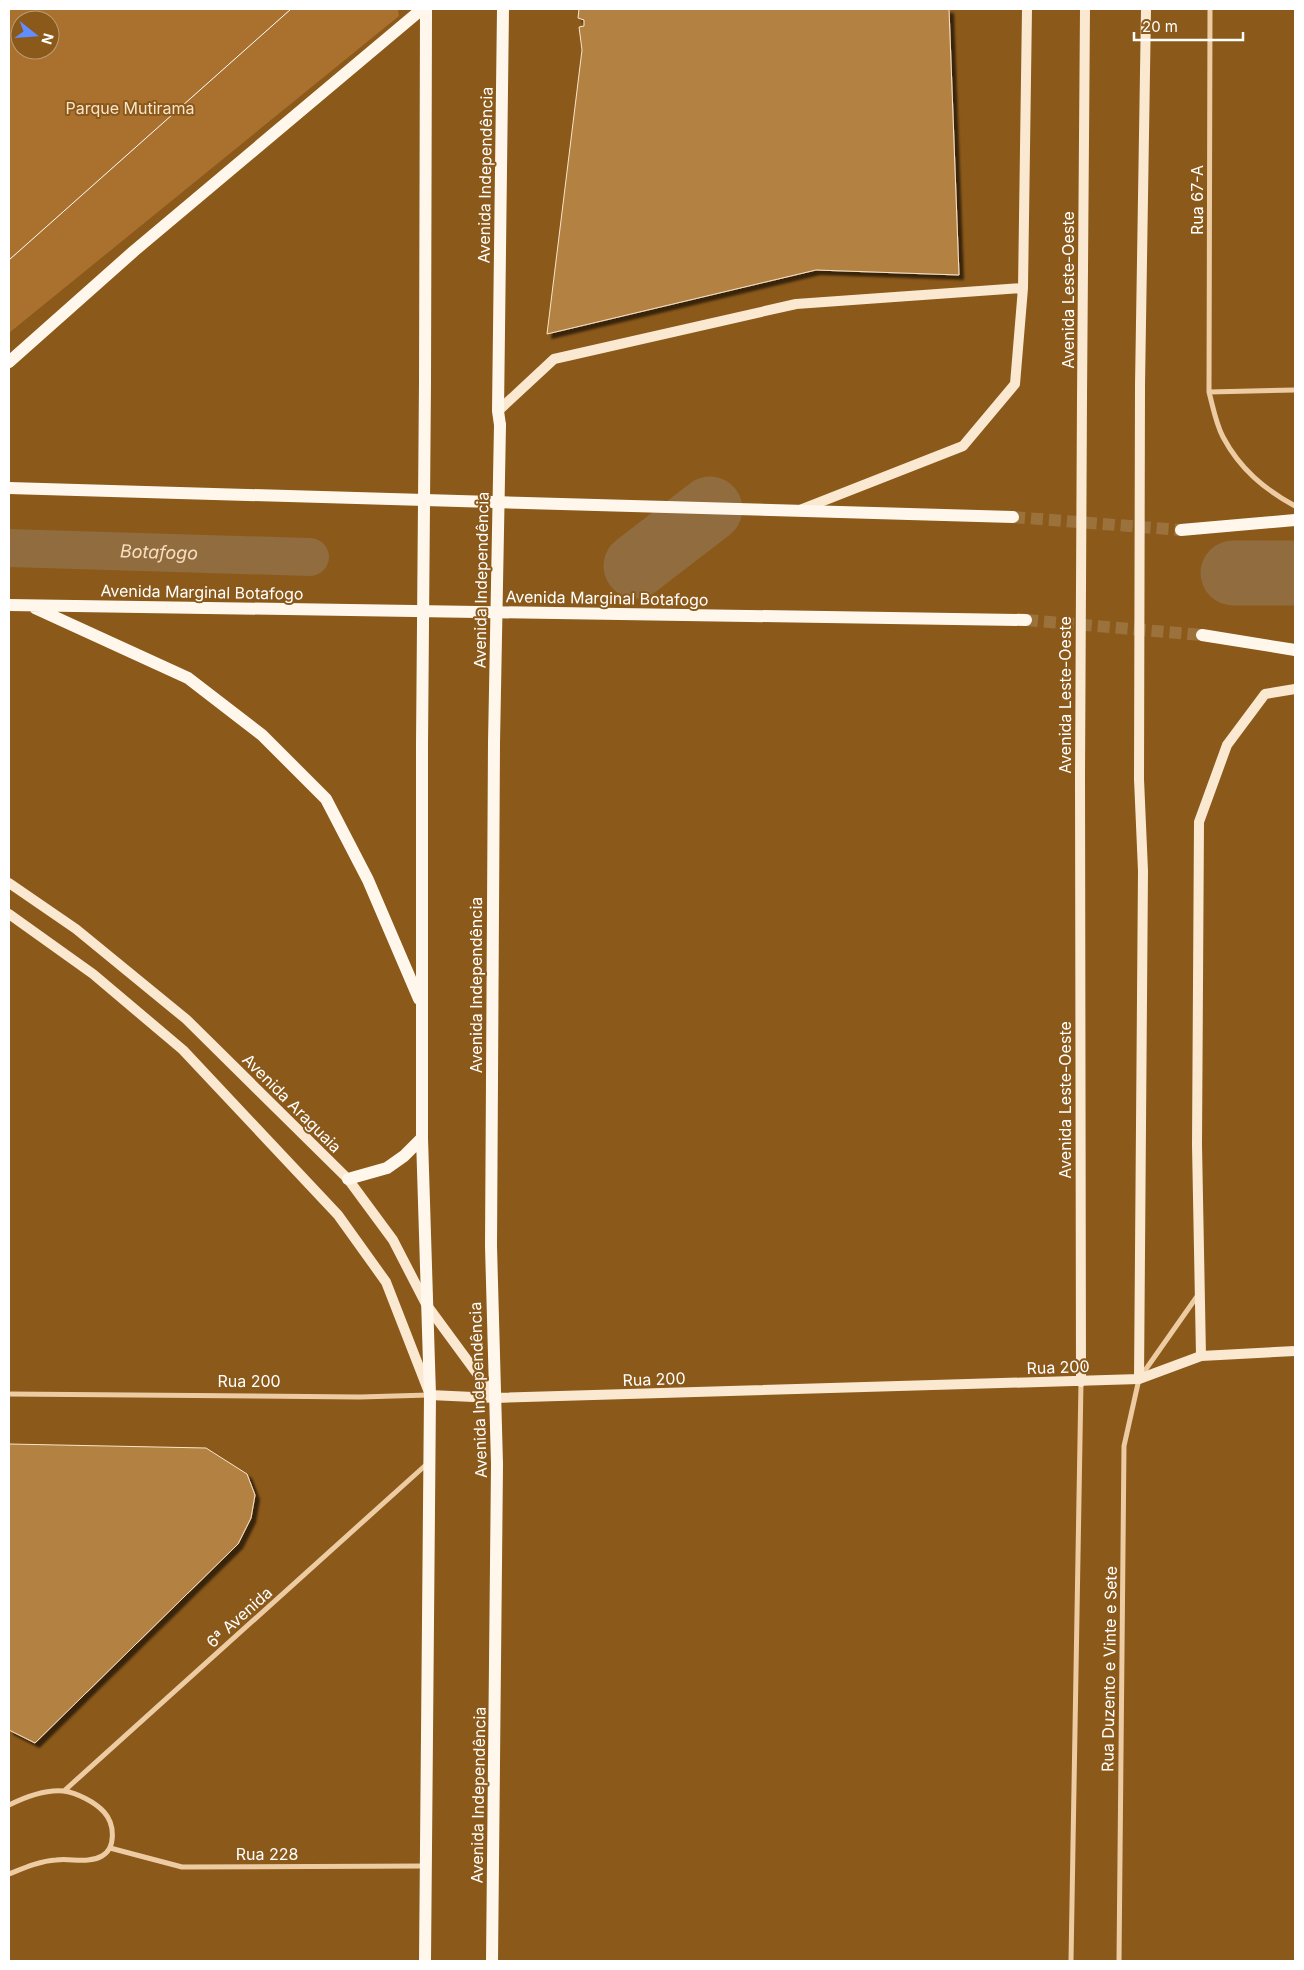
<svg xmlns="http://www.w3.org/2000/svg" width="1304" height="1970" viewBox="0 0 1304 1970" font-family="Inter,sans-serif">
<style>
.green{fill:#a9712d;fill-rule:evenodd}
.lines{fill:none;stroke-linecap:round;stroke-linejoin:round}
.canal{stroke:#906c3e;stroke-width:38}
.river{stroke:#906c3e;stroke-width:65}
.building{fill:#b38142;stroke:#fae4ca;filter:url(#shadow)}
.primary-tunnel{stroke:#9c723c;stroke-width:12;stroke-dasharray:12 6;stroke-linecap:butt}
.minor{stroke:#edcca4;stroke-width:5}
.secondary{stroke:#fae8d1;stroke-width:10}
.primary{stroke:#fff7eb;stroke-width:12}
.tram{stroke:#fff;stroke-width:1}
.secondary-bridge{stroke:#fae8d1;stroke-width:10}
.primary-bridge{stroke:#fff7eb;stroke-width:12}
.labels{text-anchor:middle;stroke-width:4;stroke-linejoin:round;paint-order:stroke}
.park-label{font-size:16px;fill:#fae4ca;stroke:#8b591a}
.street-label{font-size:16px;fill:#fff;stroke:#8b591a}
.water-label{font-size:18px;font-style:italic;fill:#f7ddc0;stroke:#8b591a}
</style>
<defs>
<filter id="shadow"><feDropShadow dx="4.5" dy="4.5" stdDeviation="1" flood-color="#0009"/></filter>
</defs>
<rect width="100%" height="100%" fill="#8b591a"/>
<path class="green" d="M9 9H398L399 16 9 333ZM20 20H50V50H20Z"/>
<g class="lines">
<path class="canal" id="s1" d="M9 548 310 557"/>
<path class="river" d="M636 566 710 509
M1233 573H1295"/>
</g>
<path class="building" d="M579 9H949L959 275 816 270 547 334 582 50 579 27 584 26V20L578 18Z
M9 1444 206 1448 247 1474 255 1495 251 1518 238 1544 35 1743 9 1730Z"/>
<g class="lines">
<path class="primary-tunnel" d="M1013 517 1181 530
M1026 620 1202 635"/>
<path class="minor" d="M1210 9 1209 392C1213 407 1216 424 1223 437 1240 469 1264 489 1295 506
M1209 392 1295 390
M9 1394 360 1397 429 1395
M64 1791 428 1463
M9 1805C25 1797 45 1789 64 1791 77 1793 95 1802 104 1812 115 1824 116 1848 102 1856 88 1864 71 1858 56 1860 40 1861 24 1868 9 1874
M110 1848 182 1867 425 1866
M1071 1961 1081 1382
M1119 1961 1124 1446 1139 1379 1198 1295"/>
<path class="secondary" d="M1140 386 1146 9
M1082 398 1085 9
M498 411 554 359 796 304 1023 288
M800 510 963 446 1015 384 1023 288 1027 9
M1080 775 1081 1382
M9 883 76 929 186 1019 348 1179 393 1240 426 1304 495 1398
M9 914 93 974 183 1050 338 1215 386 1282 430 1395 495 1398 1139 1379 1201 1356 1295 1351
M1201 1356 1197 1145 1199 822 1227 745 1265 694 1295 689
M1139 1379 1143 871 1139 779"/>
<path class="primary" d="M9 362 134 251 422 9
M425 382 426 9
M500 425 498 411 503 9
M9 488 1013 517
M1181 530 1295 520
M9 605 1026 620
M35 608 188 678 262 735 326 799 368 880 419 999
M1202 635 1295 650
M422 746V1138L430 1395 425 1961
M348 1179 387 1168 404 1156 422 1138
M492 1961 497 1464 491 1246 494 743"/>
<path class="tram" d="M9 260 291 9"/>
<path class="secondary-bridge" d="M1080 775 1082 398
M1139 779 1140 386"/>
<path class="primary-bridge" d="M494 743 500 425
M422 746 425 382"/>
</g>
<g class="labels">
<g class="park-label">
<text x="130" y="114">Parque Mutirama</text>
</g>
<g class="street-label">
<text transform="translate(485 175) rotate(-89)" y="6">Avenida Independência</text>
<text transform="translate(1197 200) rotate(-90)" y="6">Rua 67-A</text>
<text transform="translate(1068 290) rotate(-90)" y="6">Avenida Leste-Oeste</text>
<text transform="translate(481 580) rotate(-89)" y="6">Avenida Independência</text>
<text transform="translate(202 592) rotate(1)" y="6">Avenida Marginal Botafogo</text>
<text transform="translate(607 598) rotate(1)" y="6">Avenida Marginal Botafogo</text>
<text transform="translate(1065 695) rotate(-90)" y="6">Avenida Leste-Oeste</text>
<text transform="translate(476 985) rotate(-90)" y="6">Avenida Independência</text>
<text transform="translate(1065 1100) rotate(-90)" y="6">Avenida Leste-Oeste</text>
<text transform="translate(292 1103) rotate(45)" y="6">Avenida Araguaia</text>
<text transform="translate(1058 1367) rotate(-2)" y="6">Rua 200</text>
<text transform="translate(654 1379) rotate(-2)" y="6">Rua 200</text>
<text x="249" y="1387">Rua 200</text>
<text transform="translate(478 1390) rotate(-92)" y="6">Avenida Independência</text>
<text transform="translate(239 1617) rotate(-42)" y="6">6ª Avenida</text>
<text transform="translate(1109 1669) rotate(-89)" y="6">Rua Duzento e Vinte e Sete</text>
<text transform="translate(478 1795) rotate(-89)" y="6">Avenida Independência</text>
<text x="267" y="1860">Rua 228</text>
</g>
<g class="water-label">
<text dy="6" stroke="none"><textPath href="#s1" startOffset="150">Botafogo</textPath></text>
</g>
</g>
<rect width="1304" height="1970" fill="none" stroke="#ffffff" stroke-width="20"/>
<g transform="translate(35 35) rotate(107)"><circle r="24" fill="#8b591a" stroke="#b99b76"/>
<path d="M0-4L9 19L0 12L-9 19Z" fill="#618eff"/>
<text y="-8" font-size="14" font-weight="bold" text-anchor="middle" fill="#ffffff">N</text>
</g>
<path d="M1134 32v8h109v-8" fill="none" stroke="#ffffff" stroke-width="2.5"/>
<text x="1142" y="32" font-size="15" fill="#ffffff" stroke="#8b591a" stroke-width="4" paint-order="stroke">20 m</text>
</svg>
